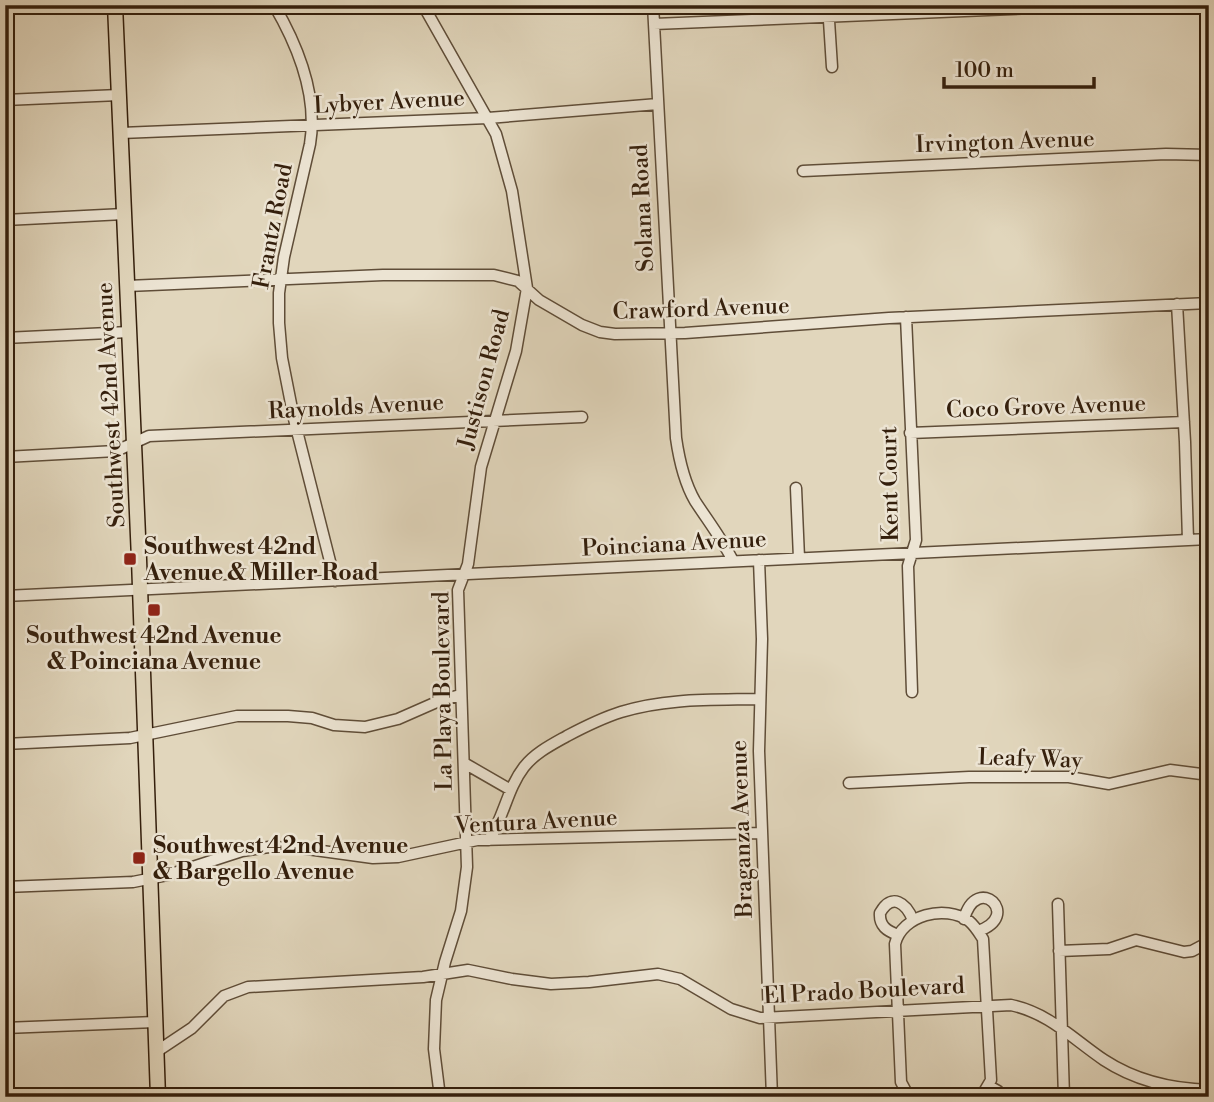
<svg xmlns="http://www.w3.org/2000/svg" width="1214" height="1102" viewBox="0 0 1214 1102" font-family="'Libre Bodoni',serif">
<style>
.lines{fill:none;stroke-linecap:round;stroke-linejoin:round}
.minor-casing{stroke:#5f4d38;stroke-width:13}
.major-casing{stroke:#341f0c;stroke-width:17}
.minor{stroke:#ece4d3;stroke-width:10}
.major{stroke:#e1d6bc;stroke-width:14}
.poi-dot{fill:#8f2418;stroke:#ece4d3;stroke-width:2.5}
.labels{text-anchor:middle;stroke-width:5;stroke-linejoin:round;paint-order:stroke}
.street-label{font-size:23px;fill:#341f0c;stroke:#ece4d3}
.poi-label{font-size:23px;font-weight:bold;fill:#341f0c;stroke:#ece4d3;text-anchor:start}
</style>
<rect width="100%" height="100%" fill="#e1d6bc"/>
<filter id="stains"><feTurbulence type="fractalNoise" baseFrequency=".00286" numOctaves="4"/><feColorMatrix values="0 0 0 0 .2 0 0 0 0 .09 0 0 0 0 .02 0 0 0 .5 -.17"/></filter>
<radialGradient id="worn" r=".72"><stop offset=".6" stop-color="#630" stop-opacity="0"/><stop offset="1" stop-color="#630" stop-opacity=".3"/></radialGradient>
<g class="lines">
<defs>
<path id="minor" d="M274 5C298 46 318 96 310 144L284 257 279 293V323L282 358 294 419 335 581
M423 5 496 134 512 191 527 288 516 351 481 467 468 564 458 590 467 867 461 911 445 962 436 1000 434 1049 440 1097
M653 5 676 438C679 459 684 482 695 501 708 521 722 539 733 561
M828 5 832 67
M654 24 1107 5
M5 100 119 95
M121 133 488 118 658 104
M803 171 1166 154 1209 155
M5 220 124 214
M127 286 383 275H494L518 281 539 300 582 325 600 332 615 334 685 333 889 318 1209 303
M1177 304 1185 442 1188 540
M906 317 916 540 908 566 912 692
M5 338 129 332
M910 433 1184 422
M5 457 116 451 149 436 582 417
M796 488 799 558
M759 560 762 639 759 751 772 1097
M5 596 1209 539
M5 744 130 738 237 716H288L312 718 334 725 365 727 398 719 439 701 460 695
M464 763 511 790
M849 783 969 777H1069L1109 784 1170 770 1209 775
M489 840C504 817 507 789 524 767 535 753 551 745 567 736 584 727 602 718 621 712 666 698 713 700 759 699
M5 887 133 882 168 875 242 851 269 847 300 848 373 858 398 857 477 840 761 833
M1058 904 1064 1097
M964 919C977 872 1023 916 978 931
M898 935C887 931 879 926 880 913 892 892 906 903 913 920
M1059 951 1109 949 1136 940 1184 952 1192 951 1209 942
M5 1028 155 1022
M156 1052 192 1028 224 996 248 987 423 977 468 970 512 979 551 984 589 982 658 974 680 979 731 1009 760 1018 1011 1005C1049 1013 1073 1039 1104 1060 1136 1081 1172 1089 1209 1090
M989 1086 998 1091 1002 1097
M909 1097 901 1082 895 944C902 915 945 904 969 921 975 926 979 933 983 939L991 1080 981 1097"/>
<path id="major" d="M115 5 139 559 158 1097"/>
</defs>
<use href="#minor" class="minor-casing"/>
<use href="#major" class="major-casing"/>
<use href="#minor" class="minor"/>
<use href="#major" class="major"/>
</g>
<g class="poi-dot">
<rect x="123" y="552" width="14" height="14" rx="3.5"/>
<rect x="147" y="603" width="14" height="14" rx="3.5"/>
<rect x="132" y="851" width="14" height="14" rx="3.5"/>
</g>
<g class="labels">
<g class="street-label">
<text transform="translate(389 101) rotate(-3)" y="8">Lybyer Avenue</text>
<text transform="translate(1005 141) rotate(-2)" y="8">Irvington Avenue</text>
<text transform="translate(642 208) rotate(-93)" y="8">Solana Road</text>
<text transform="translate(272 226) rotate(-79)" y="8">Frantz Road</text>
<text transform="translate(701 308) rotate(-2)" y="8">Crawford Avenue</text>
<text transform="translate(483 379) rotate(-75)" y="8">Justison Road</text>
<text transform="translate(110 405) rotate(-93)" y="8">Southwest 42nd Avenue</text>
<text transform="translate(356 406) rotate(-3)" y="8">Raynolds Avenue</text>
<text transform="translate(1046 406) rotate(-2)" y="8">Coco Grove Avenue</text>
<text transform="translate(889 484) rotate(-91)" y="8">Kent Court</text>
<text transform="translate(674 543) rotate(-3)" y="8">Poinciana Avenue</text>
<text transform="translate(442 691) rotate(-91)" y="8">La Playa Boulevard</text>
<text transform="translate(1030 758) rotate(2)" y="8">Leafy Way</text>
<text transform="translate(536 821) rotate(-3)" y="8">Ventura Avenue</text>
<text transform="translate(741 829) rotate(-92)" y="8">Braganza Avenue</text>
<text transform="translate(864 990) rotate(-3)" y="8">El Prado Boulevard</text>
</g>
<g class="poi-label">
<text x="144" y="554">Southwest 42nd<tspan x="144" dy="26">Avenue &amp; Miller Road</tspan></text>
<text x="154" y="643" text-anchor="middle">Southwest 42nd Avenue<tspan x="154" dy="26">&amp; Poinciana Avenue</tspan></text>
<text x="153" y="853">Southwest 42nd Avenue<tspan x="153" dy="26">&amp; Bargello Avenue</tspan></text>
</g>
</g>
<rect width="1214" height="1102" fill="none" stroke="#e1d6bc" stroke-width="28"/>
<rect x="7" y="7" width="1200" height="1088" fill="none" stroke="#341f0c" stroke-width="3.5"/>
<rect x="14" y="14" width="1186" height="1074" fill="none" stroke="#341f0c" stroke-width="2"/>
<path d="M944 77v10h150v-10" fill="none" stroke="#341f0c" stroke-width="3.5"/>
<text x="955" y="77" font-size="21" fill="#341f0c" stroke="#ece4d3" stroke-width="5" paint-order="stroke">100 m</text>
<rect width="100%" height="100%" filter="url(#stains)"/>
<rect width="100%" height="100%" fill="url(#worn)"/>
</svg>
